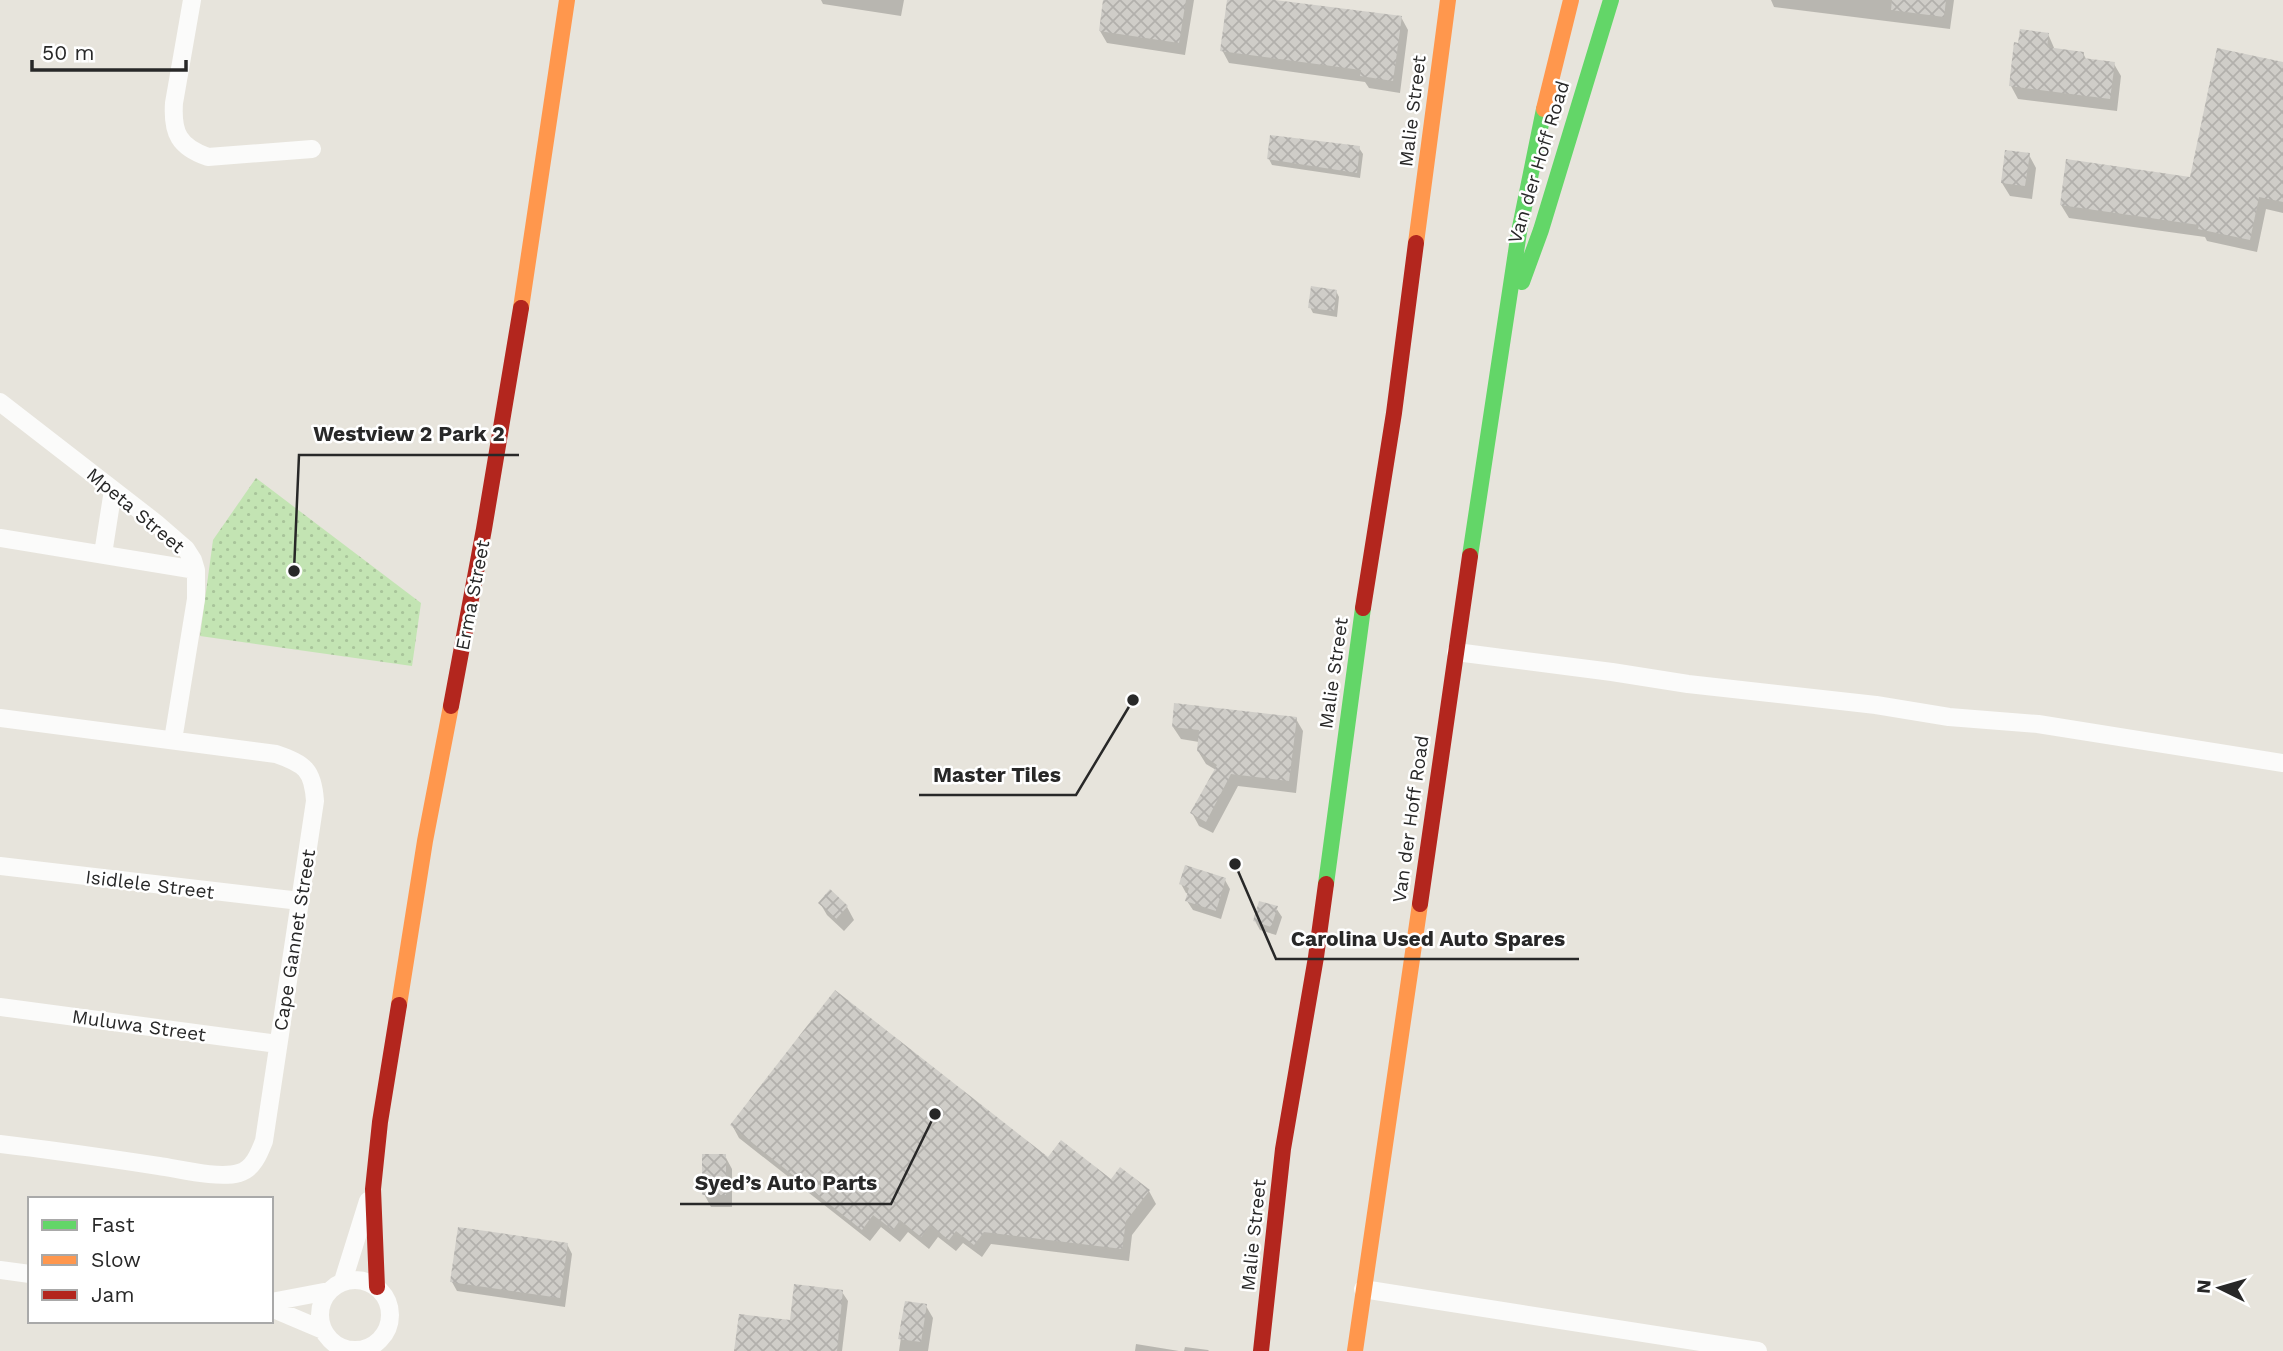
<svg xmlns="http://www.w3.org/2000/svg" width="2283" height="1351" viewBox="0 0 2283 1351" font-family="'Work Sans',sans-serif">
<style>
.grass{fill:url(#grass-dots)}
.shadow{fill:#0003}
.building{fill:url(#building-cross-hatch)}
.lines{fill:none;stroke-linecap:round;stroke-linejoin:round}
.street{stroke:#fbfbfa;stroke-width:18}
.fast{stroke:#63d668;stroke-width:16}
.slow{stroke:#ff974d;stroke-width:16}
.jam{stroke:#b3261e;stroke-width:16}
.labels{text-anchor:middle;stroke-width:5;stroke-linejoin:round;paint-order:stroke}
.street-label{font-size:19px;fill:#282828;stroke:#fff}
.leader{fill:none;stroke:#282828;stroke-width:2.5}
.callout-dot{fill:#282828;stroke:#fff;stroke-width:2.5}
.callout-label{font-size:21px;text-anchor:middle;font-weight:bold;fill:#282828;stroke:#fff;stroke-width:5;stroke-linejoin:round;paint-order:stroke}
</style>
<defs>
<pattern id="grass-dots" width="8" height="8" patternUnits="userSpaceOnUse" patternTransform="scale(1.75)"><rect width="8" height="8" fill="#c3e4b3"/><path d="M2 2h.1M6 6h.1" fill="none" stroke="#a8c49a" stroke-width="1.8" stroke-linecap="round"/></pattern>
<pattern id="building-cross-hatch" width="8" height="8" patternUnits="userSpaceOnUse" patternTransform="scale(1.75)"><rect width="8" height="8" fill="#cfcdc8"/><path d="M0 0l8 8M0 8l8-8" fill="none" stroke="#b2b0ac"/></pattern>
</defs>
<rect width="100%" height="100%" fill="#e7e4dc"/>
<path class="grass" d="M256 478 421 603 412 666 200 636 213 540Z"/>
<path class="shadow" d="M821 0H904L901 16 823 4Z
M1105 0H1194L1185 55 1107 43 1100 31Z
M1229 0H1262L1401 17 1408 30 1400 93 1369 88 1365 82 1229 63 1222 50Z
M1771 0H1954L1950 29 1774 7Z
M2048 34 2055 50 2083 53 2087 61 2114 64 2121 76 2117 111 2018 99 2011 86Z
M2283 64V213L2266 209 2257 252 2207 241 2205 237 2069 218 2061 205 2191 179Z
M1359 148 1363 154 1360 178 1272 165 1269 159Z
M2029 155 2036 168 2032 199 2010 196 2002 183Z
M1336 291 1339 297 1337 317 1313 313 1310 307Z
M1296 719 1303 731 1296 793 1238 786 1213 833 1199 826 1192 813 1216 770 1206 764 1198 751 1199 742 1181 739 1173 727Z
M1225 880 1230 889 1221 919 1193 910 1187 901 1189 894 1186 893 1181 884Z
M820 903 847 907 854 920 844 931 827 915Z
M1276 908 1282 917 1276 935 1260 930 1255 921Z
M732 1125 1048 1160 1111 1182 1149 1191 1156 1204 1132 1235 1129 1261 991 1244 982 1257 963 1243 956 1251 938 1237 929 1249 908 1232 900 1242 881 1227 870 1241 739 1138Z
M725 1156 732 1169V1207H711L704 1194Z
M567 1244 572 1254 565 1307 457 1291 452 1282Z
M842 1292 848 1301 842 1351H736L792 1322Z
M906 1303 926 1306 933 1318 928 1351H899Z
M1136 1344 1179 1351H1135Z
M1185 1347 1208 1350 1209 1351H1184Z"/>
<path class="building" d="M1103 0H1186L1179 43 1099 31Z
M1227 0H1275L1402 16 1393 81 1360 76 1361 70 1220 51Z
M1892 0H1946L1944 17 1891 10Z
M2020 29 2049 33 2047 47 2084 52 2083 58 2115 62 2110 99 2009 86 2014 42 2018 43Z
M2217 48 2283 62V202L2259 197 2250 240 2198 229 2199 225 2060 205 2066 159 2190 177Z
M1270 135 1360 146 1357 173 1267 159Z
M2005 150 2030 153 2025 186 2001 183Z
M1311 286 1337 290 1334 311 1308 308Z
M1174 703 1297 717 1289 781 1231 774 1206 822 1190 813 1217 765 1197 751 1199 730 1172 727Z
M1185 865 1226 878 1216 911 1185 901 1189 888 1179 884Z
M830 889 848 906 836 919 818 903Z
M1259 901 1278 906 1271 927 1253 921Z
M835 990 1048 1157 1061 1140 1111 1179 1120 1167 1150 1190 1126 1221 1122 1249 984 1232 974 1245 956 1231 949 1240 930 1225 921 1237 900 1220 893 1230 873 1215 862 1230 730 1125Z
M702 1154H726V1195H702Z
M458 1227 568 1243 560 1298 450 1282Z
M794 1284 843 1290 837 1351H734L739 1314 790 1320Z
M905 1301 927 1304 921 1342 898 1339Z"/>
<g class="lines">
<path class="street" d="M192 0 174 103C172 133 179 147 208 157L312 149
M0 402 156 523 186 549 193 560 196 570V599L173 740
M0 538 196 570
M103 554 113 490
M1456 652 1612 672 1688 684 1876 705 1949 717 2038 724 2283 763
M0 718 276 754C305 764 313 770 315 801L264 1141C259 1154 253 1169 239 1173 218 1179 180 1169 159 1166 106 1158 53 1150 0 1144
M0 866 300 901
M0 1007 278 1044
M0 1270 30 1274
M320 1315a35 35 0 1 1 70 0a35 35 0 1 1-70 0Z
M343 1281 368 1201
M1363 1289 1758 1351
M271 1302 329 1291
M271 1308 323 1330"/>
<path class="fast" d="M1522 282 1541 230 1611 0
M1470 556 1519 232 1544 109
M1326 884 1363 608"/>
<path class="slow" d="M1544 109 1571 0
M1416 243 1448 0
M521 308 567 0
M399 1005 425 841 451 706
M1355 1351 1420 904"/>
<path class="jam" d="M1363 608 1394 413 1416 243
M451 706 484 529 521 308
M1420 904 1470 556
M377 1287 373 1189 380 1122 399 1005
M1261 1351 1283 1149 1316 957 1326 884"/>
</g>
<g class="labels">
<g class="street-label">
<text transform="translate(1412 111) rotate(-83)" y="7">Malie Street</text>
<text transform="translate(1538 162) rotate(-73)" y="7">Van der Hoff Road</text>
<text transform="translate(136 510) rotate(40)" y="7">Mpeta Street</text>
<text transform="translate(472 595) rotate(-79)" y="7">Erma Street</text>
<text transform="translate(1333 673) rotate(-82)" y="7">Malie Street</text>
<text transform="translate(1410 819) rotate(-82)" y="7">Van der Hoff Road</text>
<text transform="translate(150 884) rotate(7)" y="7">Isidlele Street</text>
<text transform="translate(294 940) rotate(-81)" y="7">Cape Gannet Street</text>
<text transform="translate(139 1025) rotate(8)" y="7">Muluwa Street</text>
<text transform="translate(1253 1235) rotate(-84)" y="7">Malie Street</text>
</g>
</g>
<path class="leader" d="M294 571L299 455H519M1133 700L1076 795H919M1235 864L1276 959H1579M935 1114L891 1204H680"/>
<g class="callout-dot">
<circle cx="294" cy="571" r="7"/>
<circle cx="1133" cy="700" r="7"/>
<circle cx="1235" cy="864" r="7"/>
<circle cx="935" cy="1114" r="7"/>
</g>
<g class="callout-label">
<text x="409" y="441">Westview 2 Park 2</text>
<text x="997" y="782">Master Tiles</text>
<text x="1428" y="946">Carolina Used Auto Spares</text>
<text x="786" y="1190">Syed’s Auto Parts</text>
</g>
<rect x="28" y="1197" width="245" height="126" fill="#ffffff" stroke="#a9a9a9" stroke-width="2"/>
<rect x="42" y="1220" width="35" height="10" fill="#63d668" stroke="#a9a9a9" stroke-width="2"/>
<text x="91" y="1232" font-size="21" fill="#282828">Fast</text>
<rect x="42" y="1255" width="35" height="10" fill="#ff974d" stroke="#a9a9a9" stroke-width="2"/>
<text x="91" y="1267" font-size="21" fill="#282828">Slow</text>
<rect x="42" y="1290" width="35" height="10" fill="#b3261e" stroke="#a9a9a9" stroke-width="2"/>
<text x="91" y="1302" font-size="21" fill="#282828">Jam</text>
<g transform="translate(2220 1288) rotate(275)" stroke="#ffffff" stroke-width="5" paint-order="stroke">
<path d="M0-5L12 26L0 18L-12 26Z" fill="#282828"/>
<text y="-10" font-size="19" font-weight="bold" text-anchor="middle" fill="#282828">N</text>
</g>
<path d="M32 60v10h154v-10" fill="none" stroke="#282828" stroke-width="3.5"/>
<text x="42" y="60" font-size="21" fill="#282828" stroke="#ffffff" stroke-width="5" paint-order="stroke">50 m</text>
</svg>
